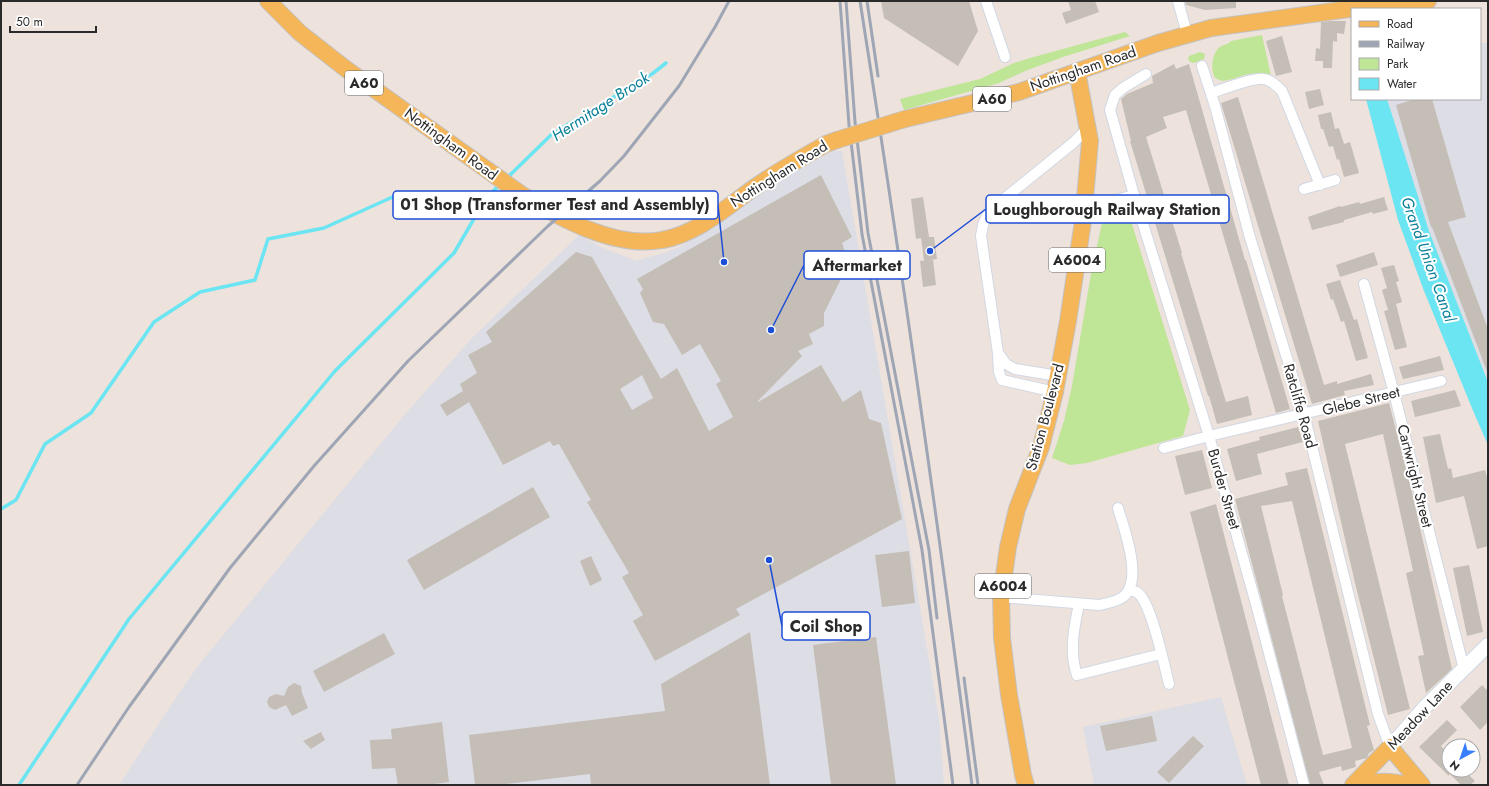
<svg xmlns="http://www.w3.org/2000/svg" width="1489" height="786" viewBox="0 0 1489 786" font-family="Jost,sans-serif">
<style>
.industrial{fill:#dddde5}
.green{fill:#bfe596}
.water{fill:#6be5f2}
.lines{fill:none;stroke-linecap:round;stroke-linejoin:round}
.stream{stroke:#6be5f2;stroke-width:3.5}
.building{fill:#c4beb7;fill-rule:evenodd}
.street-casing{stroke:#d1d8e4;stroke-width:12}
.secondary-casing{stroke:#d1d8e4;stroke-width:16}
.primary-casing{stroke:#c3c3c3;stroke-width:18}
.street{stroke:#fff;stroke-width:10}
.secondary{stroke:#fff;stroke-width:14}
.primary{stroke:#f5b659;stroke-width:16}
.rail{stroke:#9ea6b5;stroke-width:3}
.primary-bridge-casing{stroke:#c3c3c3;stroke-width:18;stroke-linecap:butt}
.primary-bridge{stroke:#f5b659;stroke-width:16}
.labels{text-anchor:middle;stroke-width:4;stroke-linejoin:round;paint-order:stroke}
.shield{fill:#fff;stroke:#6a6a6a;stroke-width:1}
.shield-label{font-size:14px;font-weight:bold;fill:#2a2a2a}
.street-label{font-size:15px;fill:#2a2a2a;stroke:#fff}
.water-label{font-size:16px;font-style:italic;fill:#097f98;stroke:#fff}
.leader{fill:none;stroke:#1d4ed8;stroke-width:1.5}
.callout-dot{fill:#1d4ed8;stroke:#fff;stroke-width:1.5}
.callout{fill:#fff;stroke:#1d4ed8;stroke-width:1.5}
.callout-label{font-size:16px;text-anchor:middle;font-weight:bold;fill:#2a2a2a}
</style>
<rect width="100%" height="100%" fill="#ede2dc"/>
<path class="industrial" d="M1480 43H1488V380L1429 231 1392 118 1388 99H1480Z
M833 151H842L939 719 944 785H119L179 693 201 662 401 419 471 339 579 235 601 247 636 261 667 252 682 246 794 173Z
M1221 697 1247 785H1094L1083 727Z"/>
<path class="green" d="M1125 32 1130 36 1063 57 1025 71 999 83 904 110 900 99 980 79 1014 63 1030 58Z
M1262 35 1271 76C1245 69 1244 78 1222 81L1215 78C1210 70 1212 53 1220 47 1224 44 1228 45 1231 41Z
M1200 52 1205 54 1204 59 1194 63 1190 62 1188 59 1189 56Z
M1116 207 1124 209 1131 221 1190 410 1183 436 1087 463 1070 465 1052 458 1064 421 1072 386 1091 274 1102 223 1108 211Z"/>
<path class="water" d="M1366 99H1387L1429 231 1488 382V445L1474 413 1424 291 1398 220Z"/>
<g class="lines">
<path class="stream" d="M506 179 552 134 652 74 666 63
M411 198 424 203
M436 206 485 200 500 184
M1 509 16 500 45 444 91 413 154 322 200 292 255 280 268 239 324 228 397 195
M19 785 129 619 335 371 454 253 485 200"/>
</g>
<path class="building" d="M881 1H969L978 31 958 66 884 18Z
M1068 1H1095L1099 12 1066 24 1062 13 1071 10Z
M1185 1H1236V8L1205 10 1186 5Z
M1331 21H1346L1344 34 1337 33V42L1333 41 1332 68H1323V61H1315L1316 48 1320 49 1321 22Z
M1282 36 1292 72 1276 76 1266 41Z
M1174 64 1176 69 1189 64 1245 260H1246L1290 409 1276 413 1186 110 1163 117 1167 128 1146 137 1182 253H1181L1226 402 1248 396 1252 415 1217 424 1209 396H1208L1130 141H1131L1121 99 1127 94 1153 83 1152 76Z
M1320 89 1324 105 1309 109 1305 92Z
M1238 97 1324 385 1337 381V384L1371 374 1374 385 1344 391 1345 395 1312 404 1221 103Z
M1415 99H1432L1466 217 1448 222 1488 329V374L1432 227H1431L1396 105Z
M1331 112 1335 129 1339 128 1344 144 1350 142 1359 173 1344 177 1339 159 1337 160 1333 146 1329 147 1323 129H1321L1318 115Z
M821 175 852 237 842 243 849 263 824 313V326L809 334 813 344 798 351 802 356 758 401V402L821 365 843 402 861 390 869 419 881 423 902 519 736 609 740 615 655 661 633 621 643 615 622 577 629 573 587 502 591 500 559 444 553 446 550 441 503 465 469 402 447 416 440 405 463 391 460 384 477 373 468 355 492 342 486 332 576 252 592 257 661 379 677 368 709 431 733 417 716 384 721 381 700 344 682 355 664 324 653 322 640 293 643 289 637 279ZM642 375 653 398 632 410 620 389Z
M923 197 929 237H934L937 259 924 261 921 238 916 239 911 199Z
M1384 197 1388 210 1373 214 1372 212 1344 220V222L1312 230 1308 217 1340 206 1341 207 1359 202 1360 204Z
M1374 252 1378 265 1340 277 1336 265Z
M933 260 936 285 923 287 920 261Z
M1394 265 1399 281 1396 282 1402 302 1396 304 1407 347 1395 350 1384 311 1388 310 1382 290 1387 288 1381 268Z
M1340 280 1354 320 1357 319 1368 358 1356 361 1344 321 1341 322 1333 299 1331 300 1326 284Z
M1440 356 1444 370 1403 379 1399 367Z
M1455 390 1461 406 1415 417 1411 401Z
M1389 403 1411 488 1452 669 1426 693 1418 656 1424 655 1406 573 1413 571 1383 434 1345 444 1410 709 1388 715 1355 583 1318 421Z
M1298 427 1303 442 1257 454 1262 474 1236 481 1227 449 1260 440 1259 437Z
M1440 434 1448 469 1451 468 1453 478 1485 470 1488 481V546L1477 549 1464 496 1436 503 1423 437Z
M1202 450 1212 488 1185 495 1175 456Z
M1307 468 1370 725 1367 726 1374 750 1369 753 1367 758 1355 761 1356 767 1342 771 1341 766 1319 772 1324 785H1310L1235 499 1288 485 1285 473ZM1292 501 1352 748 1323 755 1282 596 1283 595 1261 506Z
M533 487 550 517 424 590 407 560Z
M1216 504 1289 785H1261L1190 512Z
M909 551 915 603 882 607 875 555Z
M591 556 602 580 590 586 580 561Z
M1469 565 1483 632 1467 636 1453 568Z
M750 632 770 785H591L590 774 497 785H475L469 735 665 711 661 684Z
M384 633 395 654 324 692 313 671Z
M876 637 896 785H831L813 645Z
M294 683 301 686 302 693 308 708 292 716 286 705 275 710 269 707 267 702 269 697 276 694 284 696 288 687Z
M1482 685 1488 691V722L1480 730 1460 707Z
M1152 716 1157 741 1106 751 1100 726Z
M1447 720 1457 730 1441 746 1447 752 1442 757 1449 763V770H1464L1475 781 1470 785H1461L1449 773V776L1419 747Z
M442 722 449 782 427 785H398L395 768 372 769 370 740 392 739 391 729Z
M321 732 325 740 311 749 303 741Z
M1193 736 1204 746 1169 783 1157 772Z"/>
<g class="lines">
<defs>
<path id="street" d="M986 1 1005 57
M1178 1 1187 34
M1202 66 1215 106 1249 234 1304 414 1378 714 1390 747
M1146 74 1123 88 1115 95 1110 110 1134 195 1209 436 1256 604 1304 785
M1211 93C1223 89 1254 77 1264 79 1271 80 1277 86 1282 91L1320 185
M1304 189 1335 180
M1113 201 1134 195
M1364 284 1394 393 1464 669
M998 353 1006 364 1015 369 1058 376
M1055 392 1002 380 999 372 998 353 981 236 983 225 989 211 1073 143 1088 128
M1164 448 1209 436 1441 381
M1129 590C1132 591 1136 591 1138 593 1152 604 1164 665 1169 684
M1001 597 1099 605C1107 603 1116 602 1123 597 1144 581 1124 529 1118 508
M1079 604C1074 627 1069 652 1077 675L1161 654"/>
<path id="secondary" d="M1390 747 1425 707 1488 645"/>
<path id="primary" d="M268 1 300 33 346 69 521 194C559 218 615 249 662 240 698 234 729 205 758 185 780 170 803 157 826 144L837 140
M905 119 1019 92 1158 43 1211 28 1392 3 1428 1
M1026 785 1023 775 1009 695 1002 638 1001 597 1008 547 1017 509 1041 447 1055 392 1068 321 1083 221 1090 141 1077 71
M1353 785 1390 747 1422 785
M1362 785C1378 780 1393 781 1408 785"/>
</defs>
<use href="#street" class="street-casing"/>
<use href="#secondary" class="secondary-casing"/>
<use href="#primary" class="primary-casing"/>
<use href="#street" class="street"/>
<use href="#secondary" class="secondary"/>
<use href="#primary" class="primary"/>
<path class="rail" d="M840 1 849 125 862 234 922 550 953 785
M846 1 855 122 868 233 929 550 937 618
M860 1C901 262 938 523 972 785
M867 1 878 76
M964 678 978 785
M77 785 129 707 230 568 314 466 408 361 548 226 600 181 624 156 679 86 715 27 729 1"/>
<defs>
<path id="primary-bridge" d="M837 140 905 119"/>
</defs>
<use href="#primary-bridge" class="primary-bridge-casing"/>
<use href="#primary-bridge" class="primary-bridge"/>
</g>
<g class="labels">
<g class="shield">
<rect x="345" y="71" width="38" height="24" rx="3"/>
<rect x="973" y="87" width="38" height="24" rx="3"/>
<rect x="1049" y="248" width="56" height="24" rx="3"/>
<rect x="975" y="574" width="56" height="24" rx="3"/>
</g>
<g class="shield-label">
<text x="364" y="88">A60</text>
<text x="992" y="104">A60</text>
<text x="1077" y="265">A6004</text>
<text x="1003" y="591">A6004</text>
</g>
<g class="street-label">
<text transform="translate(1083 69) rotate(-19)" y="5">Nottingham Road</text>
<text transform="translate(451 144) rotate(36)" y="5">Nottingham Road</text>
<text transform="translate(779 174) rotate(-32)" y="5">Nottingham Road</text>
<text transform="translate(1361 401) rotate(-14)" y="5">Glebe Street</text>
<text transform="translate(1300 406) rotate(74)" y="5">Ratcliffe Road</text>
<text transform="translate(1045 417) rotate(-75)" y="5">Station Boulevard</text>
<text transform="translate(1415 476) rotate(76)" y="5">Cartwright Street</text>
<text transform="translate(1224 489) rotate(74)" y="5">Burder Street</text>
<text transform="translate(1420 715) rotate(-47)" y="5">Meadow Lane</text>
</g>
<g class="water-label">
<text transform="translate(600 106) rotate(-33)" y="6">Hermitage Brook</text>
<text transform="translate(1429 259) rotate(70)" y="6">Grand Union Canal</text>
</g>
</g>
<path class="leader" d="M724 262L718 205M930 251L986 209M771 330L804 265M769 560L782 626"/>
<g class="callout-dot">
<circle cx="724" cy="262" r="4"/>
<circle cx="930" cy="251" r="4"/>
<circle cx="771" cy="330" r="4"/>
<circle cx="769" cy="560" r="4"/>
</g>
<g class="callout">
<rect x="393" y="191" width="325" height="28" rx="4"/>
<rect x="986" y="195" width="243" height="28" rx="4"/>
<rect x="804" y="251" width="106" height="28" rx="4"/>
<rect x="782" y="612" width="88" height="28" rx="4"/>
</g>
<g class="callout-label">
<text x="555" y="210">01 Shop (Transformer Test and Assembly)</text>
<text x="1107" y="215">Loughborough Railway Station</text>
<text x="857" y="271">Aftermarket</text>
<text x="826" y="632">Coil Shop</text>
</g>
<rect width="1489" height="786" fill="none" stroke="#2a2a2a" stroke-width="4"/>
<rect x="1351" y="8" width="130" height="92" fill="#ffffff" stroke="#aaaaaa"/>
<rect x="1359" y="21" width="20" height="6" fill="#f5b659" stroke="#aaaaaa"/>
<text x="1387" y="28" font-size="12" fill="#2a2a2a">Road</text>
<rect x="1359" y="41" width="20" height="6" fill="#9ea6b5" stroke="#aaaaaa"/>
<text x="1387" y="48" font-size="12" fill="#2a2a2a">Railway</text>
<rect x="1359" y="58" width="20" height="12" fill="#bfe596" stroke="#aaaaaa"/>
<text x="1387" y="68" font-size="12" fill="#2a2a2a">Park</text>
<rect x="1359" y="78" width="20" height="12" fill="#6be5f2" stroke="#aaaaaa"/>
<text x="1387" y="88" font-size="12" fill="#2a2a2a">Water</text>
<g transform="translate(1461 758) rotate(220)"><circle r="19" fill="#ffffff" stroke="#aaaaaa"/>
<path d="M0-3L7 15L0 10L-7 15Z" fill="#367eff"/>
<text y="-6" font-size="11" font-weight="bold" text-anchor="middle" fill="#2a2a2a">N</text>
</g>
<path d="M10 26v6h86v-6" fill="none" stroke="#2a2a2a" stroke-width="2"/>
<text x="16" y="26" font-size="12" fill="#2a2a2a" stroke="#ffffff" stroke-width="3" paint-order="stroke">50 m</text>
</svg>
